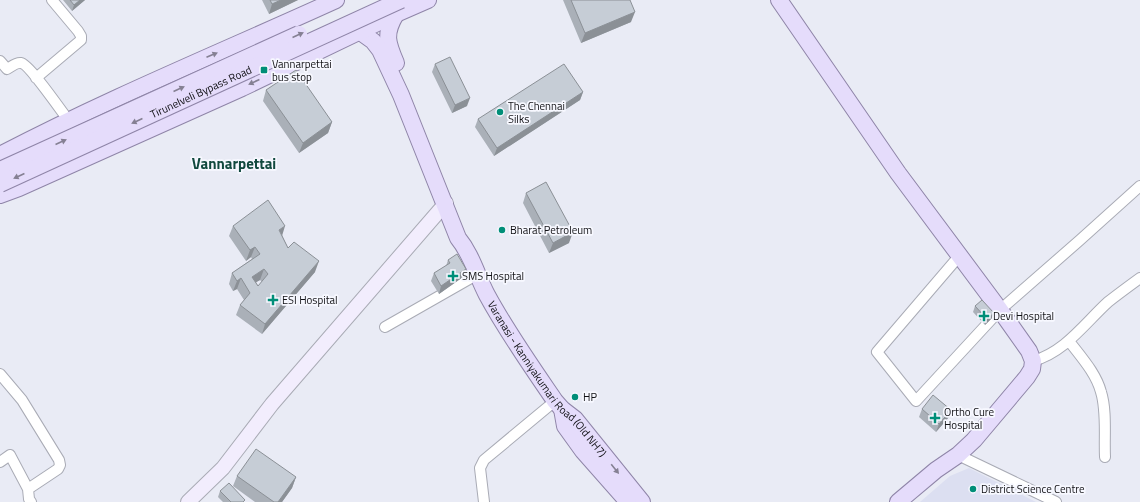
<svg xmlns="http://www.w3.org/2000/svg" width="1140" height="502" viewBox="0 0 1140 502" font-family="'Titillium Web',sans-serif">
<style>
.built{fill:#dcdff1}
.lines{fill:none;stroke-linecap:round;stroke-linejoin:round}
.street-casing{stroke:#a9abb5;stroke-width:12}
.secondary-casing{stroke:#a9abb5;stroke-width:16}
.primary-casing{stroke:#8f85a8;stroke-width:18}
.street{stroke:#fff;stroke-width:10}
.secondary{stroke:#f2edfd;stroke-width:14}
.primary{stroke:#e5dcfb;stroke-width:16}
.primary-bridge-casing{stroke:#8f85a8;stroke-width:18;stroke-linecap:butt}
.primary-bridge{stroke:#e5dcfb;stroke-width:16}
.wall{fill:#aab0b8;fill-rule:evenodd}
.shaded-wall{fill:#8b9096}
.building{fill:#c6cdd6;stroke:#8b9096;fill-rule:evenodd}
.oneway{fill:#858093}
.poi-dot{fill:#008e78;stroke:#f7f8ff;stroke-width:1.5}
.labels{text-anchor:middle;stroke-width:3.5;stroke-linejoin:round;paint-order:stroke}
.poi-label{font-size:11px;fill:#101014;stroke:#f7f8ff;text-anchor:start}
.street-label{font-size:11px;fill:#101014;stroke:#f7f8ff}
.district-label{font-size:15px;font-weight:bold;fill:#11493e;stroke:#f7f8ff}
</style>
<rect width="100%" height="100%" fill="#e9ebf5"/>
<path class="built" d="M969 468 1036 502H920L950 476Z"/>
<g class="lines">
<defs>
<path id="street" d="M0 61 7 69C11 67 16 62 21 63 29 64 62 112 69 121
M36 78 81 40V36L78 31 52 0
M960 255 877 352 916 401 1000 310 1080 240 1140 186
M385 327 478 274
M1069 341C1081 357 1096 373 1101 392 1107 411 1104 437 1105 457
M1033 361C1065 352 1084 324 1108 302 1118 294 1129 286 1140 278
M0 374 22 400 59 460 60 465 58 469 28 489 29 499 31 502
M958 455 1056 502
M0 462 10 455 28 489
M484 502 480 468 484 460 555 401"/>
<path id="secondary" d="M188 502 223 468 272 404 446 203"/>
<g id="primary">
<path d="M779 0 898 173 1000 310 1029 351 1033 361 1032 369 1027 377 974 440 958 455 936 470 898 502"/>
<path d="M396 14C384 34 387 42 396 63"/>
<path id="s1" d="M359 31 373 41 380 50 401 95 458 238C472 255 477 276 487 295 507 332 531 366 555 401L562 409 575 419 642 502"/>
<path d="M0 155C109 98 224 51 336 0"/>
<path d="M0 195 19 188 242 88 396 14 428 0"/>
<path d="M562 409 565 426 583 451 628 502"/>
</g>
</defs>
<use href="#street" class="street-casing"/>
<use href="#secondary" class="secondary-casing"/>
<use href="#primary" class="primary-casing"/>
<use href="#street" class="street"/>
<use href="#secondary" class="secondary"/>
<use href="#primary" class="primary"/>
<defs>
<g id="primary-bridge">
<path d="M0 170 299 34"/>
<path id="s2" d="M0 184 401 0"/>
</g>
</defs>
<use href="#primary-bridge" class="primary-bridge-casing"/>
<use href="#primary-bridge" class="primary-bridge"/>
</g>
<path class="wall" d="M63 0H85L72 11Z
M262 0H298L269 14Z
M563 0H630L631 22 581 43Z
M435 64 467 106 452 113 432 72Z
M266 90 332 122 328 133 299 153 263 101Z
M583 92 580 100 494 156 475 127 478 119Z
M526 193 569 243 549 253 523 203Z
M233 226 282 235 288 248 315 272 262 334 236 315 240 305 244 300 237 289 233 291 229 284 232 273 252 259 251 257 246 261 229 236ZM260 280 262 282 258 286 256 282Z
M448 260 463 277 439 294 431 281 434 273 446 266Z
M975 306 992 318 985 325 973 312Z
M922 409 951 410 948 418 936 432 919 417Z
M237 476 296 477 292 488 282 502H255L233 486Z
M220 491 244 502H223L218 497Z"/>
<path class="shaded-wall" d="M80 0H85L72 11 74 5Z
M281 0H298L269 14 272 4Z
M635 12 631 22 581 43 585 33Z
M583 92 580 100 494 156 497 148Z
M470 98 467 106 452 113 455 105Z
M332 122 328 133 299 153 303 143Z
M285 226 282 236 279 230Z
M573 232 569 243 549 253 553 243Z
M255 247 251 257 246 261 250 250Z
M319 261 315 272 262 334 265 324Z
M264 269 260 280 248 287 252 277Z
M466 269 463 277 439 294 441 286Z
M241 278 237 289 233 291 237 281Z
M994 313 992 318 985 325 987 319Z
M951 410 948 418 936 432 939 424Z
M296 477 292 488 282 502H278Z"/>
<path class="building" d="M70 0H80L74 5Z
M270 0H281L272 4Z
M571 0H630L635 12 585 33Z
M450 57 470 98 455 105 435 64Z
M564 64 583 92 497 148 478 119Z
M296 70 332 122 303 143 266 90Z
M546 182 573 232 553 243 526 193Z
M268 200 285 226 279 230 288 248 294 242 319 261 265 324 240 305 250 293 241 278 237 281 232 273 260 254 255 247 250 250 233 226ZM264 269 268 274 258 286 252 277Z
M457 254 466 269 441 286 434 273 450 263 448 260Z
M982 300 994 313 987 319 975 306Z
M933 395 951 410 939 424 922 409Z
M256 449 296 477 278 502H274L237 476Z
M229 483 245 500 243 502H231L220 491Z"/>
<defs><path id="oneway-solid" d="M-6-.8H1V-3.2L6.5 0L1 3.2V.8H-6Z"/></defs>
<g class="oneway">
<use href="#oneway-solid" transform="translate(298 35) rotate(-24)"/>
<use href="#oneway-solid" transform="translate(212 55) rotate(-23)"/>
<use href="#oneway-solid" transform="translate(254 82) rotate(155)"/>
<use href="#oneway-solid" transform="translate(179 89) rotate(-24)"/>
<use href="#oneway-solid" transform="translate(137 121) rotate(155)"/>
<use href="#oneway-solid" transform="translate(61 142) rotate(-24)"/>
<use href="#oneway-solid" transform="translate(19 176) rotate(155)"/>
<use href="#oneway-solid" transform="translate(615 469) rotate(51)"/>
</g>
<g class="poi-dot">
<rect x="260" y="66" width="8" height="8" rx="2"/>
<circle cx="500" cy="112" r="4"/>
<circle cx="502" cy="230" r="4"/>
<path d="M451 270h4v4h4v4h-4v4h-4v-4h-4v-4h4z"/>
<path d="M271 294h4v4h4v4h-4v4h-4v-4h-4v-4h4z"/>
<path d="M982 310h4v4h4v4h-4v4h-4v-4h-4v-4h4z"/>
<circle cx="575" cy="397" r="4"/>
<path d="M933 412h4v4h4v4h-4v4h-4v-4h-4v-4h4z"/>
<circle cx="973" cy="489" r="4"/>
</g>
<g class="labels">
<g class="poi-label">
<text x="272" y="68">Vannarpettai<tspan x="272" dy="13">bus stop</tspan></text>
<text x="508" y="110">The Chennai<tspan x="508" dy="13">Silks</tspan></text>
<text x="510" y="234">Bharat Petroleum</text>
<text x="462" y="280">SMS Hospital</text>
<text x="282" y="304">ESI Hospital</text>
<text x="993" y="320">Devi Hospital</text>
<text x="583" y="401">HP</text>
<text x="944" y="416">Ortho Cure<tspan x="944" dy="13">Hospital</tspan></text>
<text x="981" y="493">District Science Centre</text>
</g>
<g class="street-label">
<text dy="4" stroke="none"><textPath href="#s2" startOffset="221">Tirunelveli Bypass Road</textPath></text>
<text dy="4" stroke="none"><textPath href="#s1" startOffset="400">Varanasi - Kanniyakumari Road (Old NH7)</textPath></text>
</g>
<g class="district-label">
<text x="234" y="169">Vannarpettai</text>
</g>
</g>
</svg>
